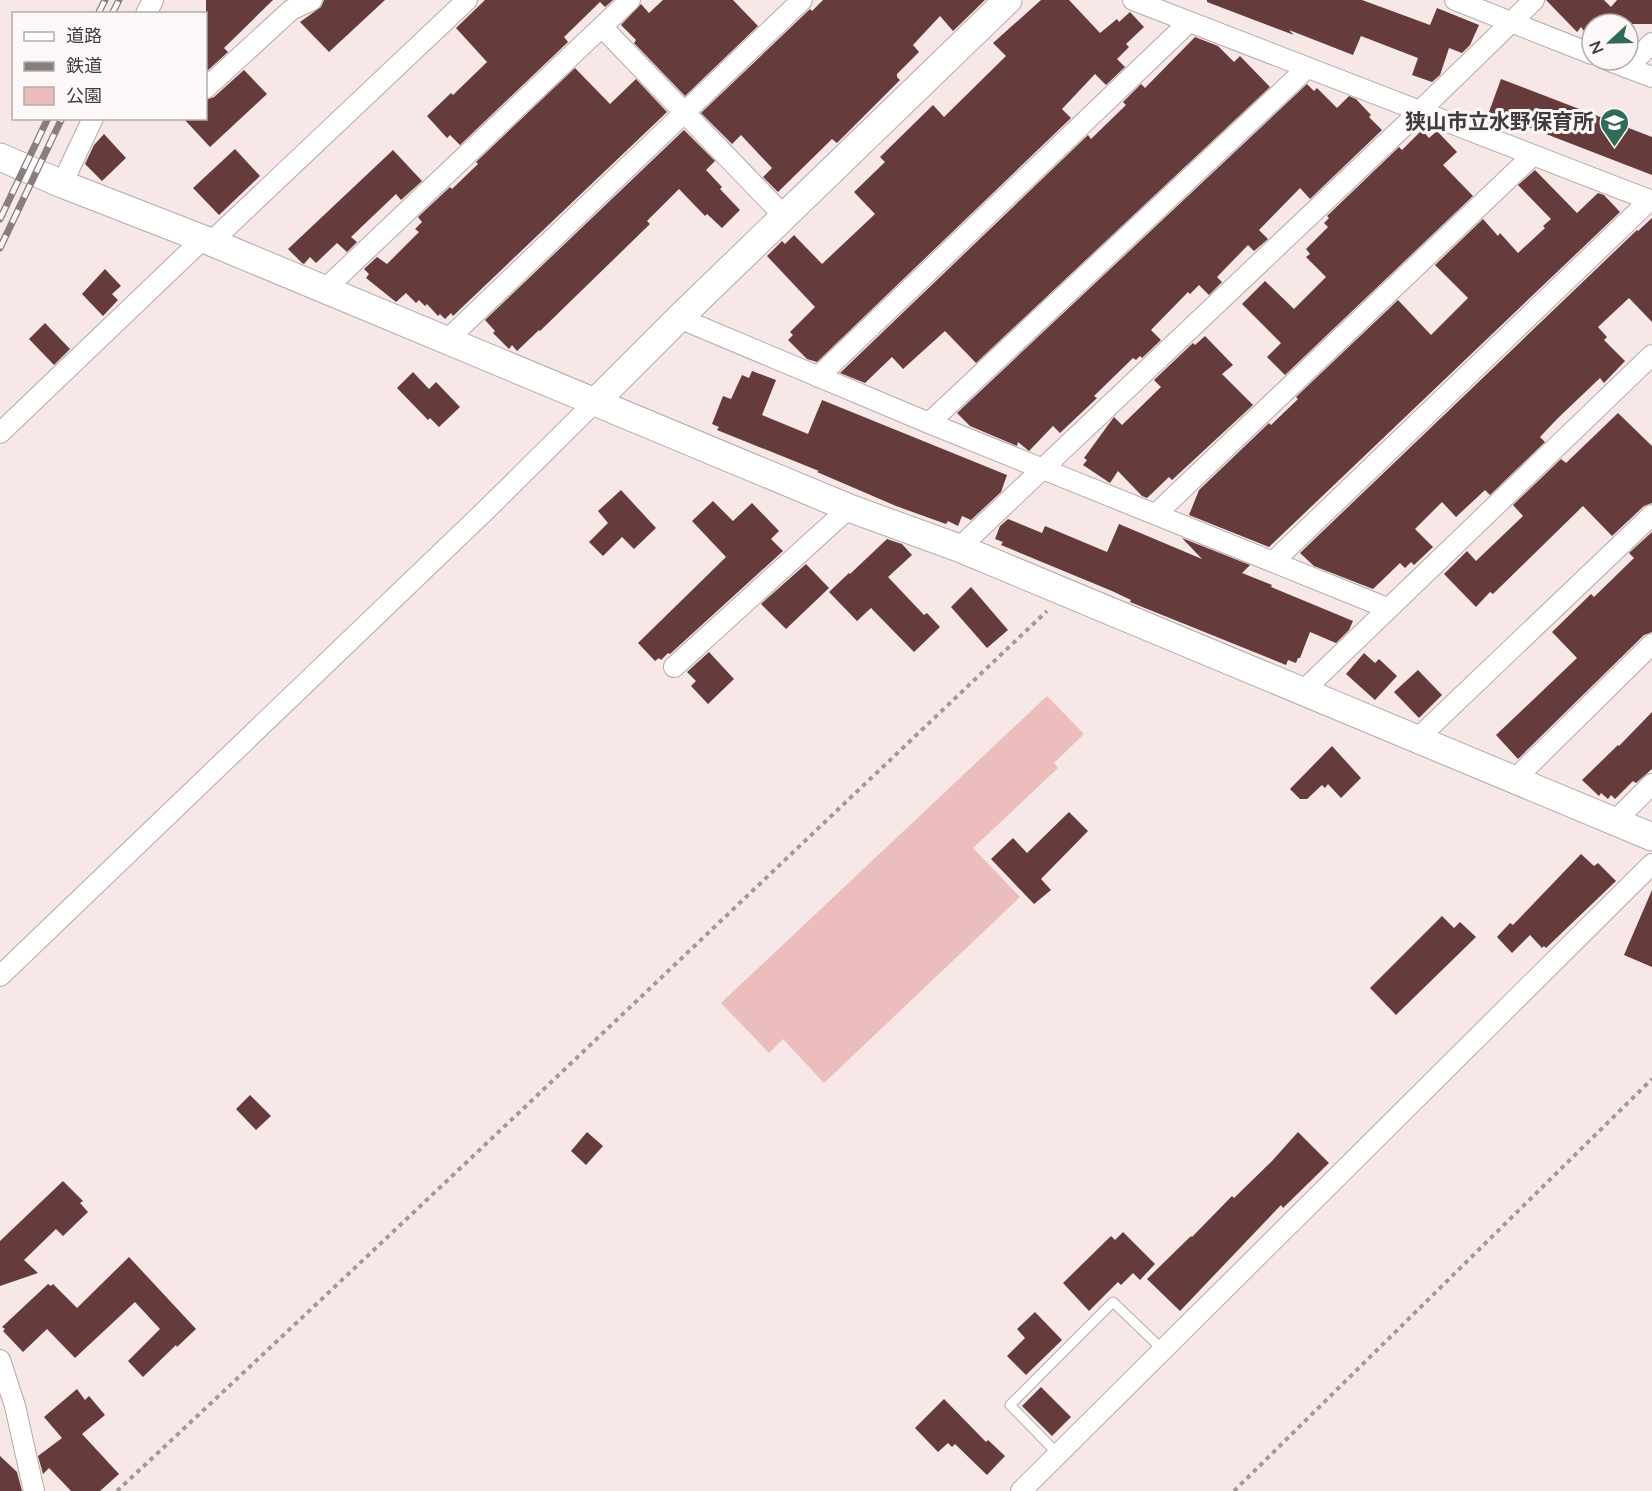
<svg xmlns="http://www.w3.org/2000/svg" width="1652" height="1491" viewBox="0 0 1652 1491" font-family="Lato,'Noto Sans JP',sans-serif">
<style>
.green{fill:#ebbdbc}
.building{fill:#653b3c}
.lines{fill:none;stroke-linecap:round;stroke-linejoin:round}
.lane-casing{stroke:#b8a9a9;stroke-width:11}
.street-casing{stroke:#b8a9a9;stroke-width:22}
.secondary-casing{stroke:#b8a9a9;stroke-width:29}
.path{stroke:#a39898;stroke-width:4;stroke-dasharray:4.5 4.5;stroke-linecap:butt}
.lane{stroke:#fff;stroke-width:9}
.street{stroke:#fff;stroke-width:20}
.secondary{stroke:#fff;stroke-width:27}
.rail-casing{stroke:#887e7e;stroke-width:7}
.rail{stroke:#fdf7f7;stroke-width:4.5;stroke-dasharray:14;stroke-linecap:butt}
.labels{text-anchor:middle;stroke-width:6;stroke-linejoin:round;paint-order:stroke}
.poi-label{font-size:21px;font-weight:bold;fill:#413b3b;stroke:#fdf7f7;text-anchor:end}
</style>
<rect width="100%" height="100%" fill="#f7e7e7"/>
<path class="green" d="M1047 696 1084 734 1054 763 1058 768 973 848 1020 897 824 1083 783 1039 769 1053 721 1003Z"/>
<path class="building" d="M206 0H273L224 48 228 52 206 72Z
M324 0H385L329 52 300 22 321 7Z
M485 0H613L605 7 600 2 564 37 568 42 460 145 450 135 447 138 427 116 451 93 453 95 487 62 456 28Z
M663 0H733L758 26 685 96 634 43 636 40 621 25 641 4 649 13Z
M823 0H985L953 31 940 16 913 45 919 52 897 74V77L900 80 837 143 832 139 778 192 763 177 772 168 741 135 732 144 701 113 810 9 812 11Z
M1041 0H1069L1100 33 1117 19 1119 22 1130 12 1144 27 1126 44 1129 47 1117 59 1125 67 1106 85 1095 74 1062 109 1071 118 817 362 807 359 788 340 793 335 790 332 815 307 767 256 782 241 785 244 794 235 822 264 875 214 854 192 885 162 880 157 933 105 944 117 1006 56 993 43Z
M1207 0H1362L1430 25 1437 8 1479 25 1470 45 1462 53 1449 48 1440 75 1432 82 1412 75 1418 58 1361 36 1353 55 1289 30 1294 35 1207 2Z
M1546 0H1604L1611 7 1617 0H1652V24H1632L1628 28V24H1592V33L1587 28 1584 31 1581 27 1577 32Z
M1195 37 1218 46 1234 62 1240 56 1270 87 976 363 945 331 903 369 892 357 865 383 840 373 1088 135 1091 139 1126 105 1123 102 1141 84 1145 88Z
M575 68 610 104 636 79 667 112 453 316 451 313 445 319 440 314 438 316 427 304 425 306 419 300 416 303 406 293 396 302 366 278 369 274 364 269 377 257 387 264 419 232 415 229 422 222 418 217 450 187 452 189 478 164 476 162Z
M244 70 267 94 210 147 183 118H206V100L214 97Z
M1501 79 1652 137V175L1489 112Z
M1307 84 1314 91 1317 88 1337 108 1349 96 1356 99 1371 115 1369 117 1382 130 1310 199 1300 188 1259 230 1268 239 1254 251 1248 245 1217 277 1222 282 1209 295 1199 285 1190 294 1188 292 1151 330 1161 340 1142 358 1140 356 1136 360 1133 358 1094 396 1097 398 1060 433 1053 426 1029 451 1018 442 1017 446 970 426 957 413Z
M684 130 715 161 706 170 722 187 720 189 740 210 722 228 707 214 705 216 679 189 647 221 650 224 540 331 539 330 517 351 512 345 509 349 493 333 495 331 485 320Z
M1422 130 1429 138 1437 131 1457 152 1443 165 1473 196 1285 375 1267 357 1281 343 1242 304 1265 281 1294 309 1326 277 1306 257 1310 254 1306 249 1328 227 1324 223 1329 218 1327 216 1399 147 1402 150Z
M104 134 126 158 102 181 85 164 94 145Z
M235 149 260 176 219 215 193 188Z
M393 150 422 181 401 200 396 194 351 237 357 242 347 252 337 243 316 263 310 257 304 264 302 263 288 249Z
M1535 170 1577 213 1598 193 1604 195 1620 212 1269 547 1189 515 1199 490 1269 423 1271 425 1298 399 1296 397 1398 300 1431 335 1468 298 1435 265 1483 219 1498 236 1500 233 1518 253 1545 228 1543 226 1551 219 1518 185Z
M1652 218V322L1629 298 1598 327 1607 337 1604 340 1625 361 1604 383 1600 378 1558 418 1540 437 1545 442 1490 495 1485 490 1456 517 1442 502 1415 529 1433 547 1414 565 1411 562 1405 568 1400 563 1373 589 1314 566 1300 553 1637 230 1638 231Z
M105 269 121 286 112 294 118 300 103 316 82 294Z
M45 323 70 349 54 365 29 339Z
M1205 336 1233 365 1222 374 1253 405 1172 480 1169 477 1147 498 1142 496 1118 471 1110 483 1083 465 1087 460 1084 458 1111 421 1114 417 1122 425 1161 387 1154 380 1193 343 1195 345Z
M752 371 776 380 762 415 808 434 822 400 1007 475 1001 492 971 520 962 516 958 526 948 521 946 524 896 506 817 472 819 471 717 430 719 427 712 424 723 396 731 399 742 375 749 378Z
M413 372 429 389 436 382 460 407 439 427 430 418 428 420 397 388Z
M1618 413 1652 446V503L1644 506 1612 536 1583 506 1493 594 1490 592 1476 607 1444 574 1467 551 1476 561 1523 516 1513 505 1561 459 1566 463Z
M621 490 656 528 634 549 622 537 603 556 589 542 608 523 598 511Z
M713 501 733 521 752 503 779 531 771 539 783 551 670 654 668 653 661 660 659 658 655 661 638 643 726 557 692 521Z
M1008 519 1042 533 1045 526 1107 552 1119 524 1202 559 1182 538 1250 565 1242 573 1272 585 1271 587 1353 621 1349 630 1336 643 1310 632 1300 658H1298L1296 663 1288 660 1286 665 1130 602 1131 600 1112 591 1001 545 1003 542 995 539 1000 526Z
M1652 532V632L1644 635 1518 759 1496 735 1577 658 1552 632 1591 594 1594 597 1634 558 1629 553Z
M887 539 902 544 912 555 888 577 924 615 927 613 940 627 914 652 871 608 857 621 829 592 849 573 850 574Z
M806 564 829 588 786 629 761 604Z
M971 587 1008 630 987 648 951 607Z
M709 652 734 679 708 704 691 686 696 681 687 672Z
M1364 653 1375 663 1379 659 1397 676 1375 700 1346 674Z
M1418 670 1442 695 1419 718 1394 692Z
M1652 712V769L1636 783 1633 781 1615 799 1611 795 1608 799 1601 793 1599 796 1582 780 1618 745 1619 746Z
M1332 746 1361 778 1341 798 1328 784 1325 788 1322 785 1307 799H1300L1290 789Z
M1069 812 1088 831 1041 879 1051 890 1034 904 991 859 1013 838 1027 853Z
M1581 854 1594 866 1598 863 1616 881 1546 948 1544 946 1542 948 1530 935 1512 953 1497 937 1510 923 1513 925Z
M1652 890V967L1624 955Z
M1442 916 1454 928 1460 922 1476 937 1396 1015 1370 988Z
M250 1095 271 1116 256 1130 236 1109Z
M587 1132 603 1146 586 1165 571 1151Z
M1298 1132 1329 1163 1283 1208 1281 1205 1180 1311 1147 1279 1191 1236 1192 1237 1232 1196 1234 1198 1272 1161Z
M63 1181 83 1201 80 1203 88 1212 63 1236 56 1229 24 1260 38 1273 0 1286V1241Z
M1123 1232 1155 1264 1140 1280 1133 1273 1121 1285 1118 1282 1089 1311 1063 1283 1111 1236 1115 1240Z
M129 1257 196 1329 177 1347 176 1345 143 1377 128 1361 160 1329 135 1302 75 1358 47 1329 23 1352 3 1331 5 1329 2 1327 48 1284 51 1286 53 1284 77 1308Z
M1035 1312 1062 1340 1026 1375 1007 1356 1025 1338 1017 1329Z
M1041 1387 1071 1417 1052 1436 1022 1406Z
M77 1389 85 1400 89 1396 105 1415 82 1434 119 1474 100 1491H71L49 1468 43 1474 38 1456 62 1438 44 1417Z
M944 1399 986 1442 988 1440 1005 1456 987 1475 955 1444 952 1447 948 1443 938 1452 915 1428Z
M0 1456 17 1472 22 1491H0Z"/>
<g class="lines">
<defs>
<path id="lane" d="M1058 1454 1010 1405 1113 1302 1163 1350"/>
<path id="street" d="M1133 0 1652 201
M1455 0 1592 54
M146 14 153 0
M602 27 784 216
M1607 60 1652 77
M1627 68 1652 43
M206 88 291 10 312 0
M62 184 93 118
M211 242 467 0
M325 289 630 0
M679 318 929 423 1387 608
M447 340 802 0
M818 377 1189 22
M929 423 1307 68
M0 433 203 239
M1156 514 1532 156
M959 548 1421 110 1534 0
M1273 562 1650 200
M674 667 849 508
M1304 690 1652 355
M1417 739 1652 515
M1515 779 1652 644
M1615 821 1652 784
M0 976 486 510 596 401
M0 1360 15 1406 34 1491
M1021 1491 1652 864"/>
<path id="secondary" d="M0 157 62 184 211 242 849 508 959 548 1652 837
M596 401 679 318 1008 0"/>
</defs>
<use href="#lane" class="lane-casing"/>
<use href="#street" class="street-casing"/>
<use href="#secondary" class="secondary-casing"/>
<path class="path" d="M117 1491C429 1200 737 905 1047 611
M1234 1491 1652 1079"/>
<use href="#lane" class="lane"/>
<use href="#street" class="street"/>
<use href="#secondary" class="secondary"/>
<defs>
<path id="rail" d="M98 14 105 0
M112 14 119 0
M0 219 48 118
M0 248 62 118"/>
</defs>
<use href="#rail" class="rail-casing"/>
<use href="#rail" class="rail"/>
</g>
<defs>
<symbol id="school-pin" viewBox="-11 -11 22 30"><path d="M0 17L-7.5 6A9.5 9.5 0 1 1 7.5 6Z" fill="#2e6c58" stroke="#fdf7f7"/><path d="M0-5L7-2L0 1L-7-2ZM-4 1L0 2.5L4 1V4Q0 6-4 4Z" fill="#fff"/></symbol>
</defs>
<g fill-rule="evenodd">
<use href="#school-pin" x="1598" y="106" width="33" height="45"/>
</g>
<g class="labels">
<g class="poi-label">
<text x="1594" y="129">狭山市立水野保育所</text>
</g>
</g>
<rect x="12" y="12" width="195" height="108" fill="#fdf7f7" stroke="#b2acac" stroke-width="1.5"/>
<rect x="24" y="32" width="30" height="9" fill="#ffffff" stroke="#b2acac" stroke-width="1.5"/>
<text x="66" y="42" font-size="18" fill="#413b3b">道路</text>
<rect x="24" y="62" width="30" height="9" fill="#887e7e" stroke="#b2acac" stroke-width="1.5"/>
<text x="66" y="72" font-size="18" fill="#413b3b">鉄道</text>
<rect x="24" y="87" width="30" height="18" fill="#ebbdbc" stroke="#b2acac" stroke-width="1.5"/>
<text x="66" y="102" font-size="18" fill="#413b3b">公園</text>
<g transform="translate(1610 42) rotate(248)"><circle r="28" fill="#fdf7f7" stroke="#b2acac" stroke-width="1.5"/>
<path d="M0-4.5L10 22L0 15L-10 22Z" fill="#2e6c58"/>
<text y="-9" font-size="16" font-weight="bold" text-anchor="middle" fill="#413b3b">N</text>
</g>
</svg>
